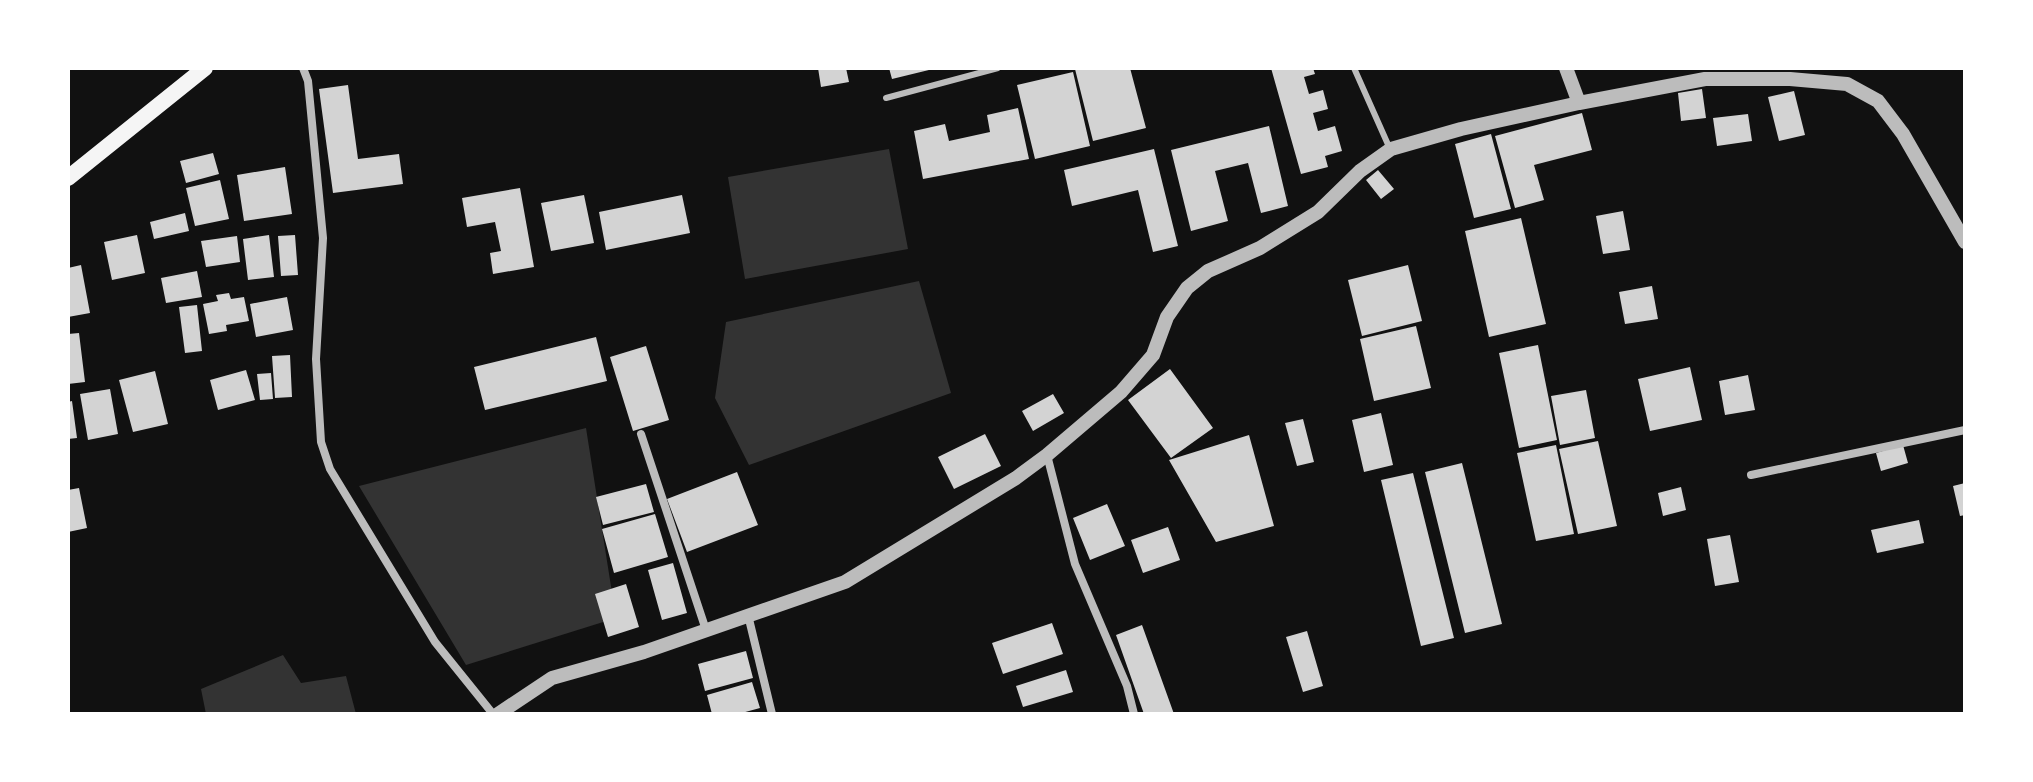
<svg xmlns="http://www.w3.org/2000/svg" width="2033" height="782" viewBox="0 0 2033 782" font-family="Lato,sans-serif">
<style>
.water{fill:#333}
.building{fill:#d3d3d3}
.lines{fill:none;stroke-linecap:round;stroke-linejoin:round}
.service{stroke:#bcbcbc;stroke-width:6}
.minor{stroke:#bcbcbc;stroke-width:8}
.tertiary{stroke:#bcbcbc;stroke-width:14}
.secondary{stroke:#f5f5f5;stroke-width:16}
</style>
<rect width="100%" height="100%" fill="#111"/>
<path class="water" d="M889 149 908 249 745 279 728 177Z
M919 281 951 393 749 465 715 398 726 322Z
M586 428 616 618 466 665 359 486Z
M283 655 301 683 346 676 356 714H206L201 689Z"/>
<path class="building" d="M818 68H846L849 82 821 87Z
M889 68H933V69L892 79Z
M1081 68H1130L1146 128 1093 141 1075 69Z
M1271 68H1313L1315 74 1304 77 1309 94 1323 90 1328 109 1313 113 1318 131 1335 126 1342 151 1325 156 1328 167 1301 174Z
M1073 72 1090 146 1035 159 1017 85Z
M348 85 358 159 399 154 403 184 333 193 319 89Z
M1702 89 1706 118 1681 121 1678 93Z
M1794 91 1805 135 1779 141 1768 97Z
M1018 108 1029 159 923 179 914 131 945 124 949 141 990 132 987 115Z
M1582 113 1592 150 1534 165 1544 200 1515 208 1495 136Z
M1748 114 1752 141 1717 146 1713 118Z
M1269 126 1288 206 1261 213 1248 163 1215 171 1228 221 1191 231 1171 150Z
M1491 134 1511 209 1474 218 1455 144Z
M1154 149 1178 246 1153 252 1138 190 1072 206 1064 170Z
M213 153 219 174 186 183 180 161Z
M285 167 292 214 244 221 237 175Z
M1378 170 1394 189 1381 199 1366 180Z
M220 180 229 219 195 226 186 188Z
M520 188 534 267 493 274 490 253 501 251 495 222 467 227 462 198Z
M584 195 594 243 551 251 541 203Z
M682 195 690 233 606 250 599 212Z
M1623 211 1630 250 1603 254 1596 216Z
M185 213 189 231 154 239 150 222Z
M1521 218 1546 324 1489 337 1465 231Z
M137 235 145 273 112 280 104 242Z
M269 235 274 277 248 280 243 239Z
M295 235 298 275 281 276 278 236Z
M237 236 240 262 206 267 201 241Z
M81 265 90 313 68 317V268Z
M1408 265 1422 321 1362 336 1348 280Z
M197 271 202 297 166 303 161 278Z
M1652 286 1658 319 1625 324 1619 292Z
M229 293 231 299 244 297 249 321 226 325 227 331 209 334 203 304 218 301 216 295Z
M287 297 293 330 256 337 250 304Z
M197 305 202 351 185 353 179 307Z
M1416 326 1431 388 1374 401 1360 339Z
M79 333 85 382 68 384V334Z
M596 337 607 381 485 410 474 367Z
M1538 345 1557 440 1519 448 1499 353Z
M646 346 669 420 633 431 610 357Z
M290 355 292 397 275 398 272 356Z
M1690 367 1702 420 1650 431 1638 379Z
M1170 369 1213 428 1171 458 1128 400Z
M246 370 255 400 218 410 210 380Z
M155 371 168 424 133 432 119 380Z
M271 373 273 399 260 400 257 374Z
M1748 375 1755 410 1725 415 1719 381Z
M110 389 118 434 88 440 80 394Z
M1586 390 1595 438 1560 445 1551 396Z
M1053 394 1064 413 1033 431 1022 411Z
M72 401 77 438 68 439V402Z
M1381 413 1393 465 1364 472 1352 420Z
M1303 419 1314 462 1297 466 1285 423Z
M985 434 1001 466 954 489 938 457Z
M1249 435 1274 526 1216 542 1169 460Z
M1598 441 1617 526 1578 534 1559 449Z
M1556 445 1574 534 1536 541 1517 453Z
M1903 445 1908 463 1881 471 1876 453Z
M1462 463 1502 624 1465 633 1425 472Z
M737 472 758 525 687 552 667 499Z
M1413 473 1454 638 1421 646 1381 480Z
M1965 483V515L1960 516 1953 486Z
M646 484 654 512 603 525 596 497Z
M1681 487 1686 510 1663 516 1658 493Z
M79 488 87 528 68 532V490Z
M1107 504 1125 546 1090 560 1073 518Z
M655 514 668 557 614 573 602 529Z
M1919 520 1924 543 1877 553 1871 530Z
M1168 527 1180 560 1143 573 1131 540Z
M1730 535 1739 582 1715 586 1707 539Z
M673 563 687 613 662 620 648 570Z
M626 584 639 627 608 637 595 594Z
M1052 623 1063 654 1003 674 992 643Z
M1142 625 1174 714H1144L1116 635Z
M1307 631 1323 686 1303 692 1286 637Z
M746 651 753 678 705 691 698 664Z
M1066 670 1073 692 1023 707 1016 686Z
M752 682 760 708 738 714H712L707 695Z"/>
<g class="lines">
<path class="service" d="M1354 68 1390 149
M886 98 998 68"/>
<path class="minor" d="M303 68 308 81 323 238 316 359 321 442 330 469 435 642 493 714
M641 434 706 630
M1047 455 1075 564 1127 686 1134 714
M1751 475 1965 430
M748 615 772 714"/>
<path class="tertiary" d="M1566 68 1579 103
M498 714 552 678 644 652 845 582 1016 478 1047 455 1121 392 1153 355 1167 317 1187 288 1208 271 1260 248 1318 212 1360 171 1391 149 1461 129 1579 103 1705 79H1790L1847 84 1878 101 1903 134 1965 242"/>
<path class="secondary" d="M68 178 205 68"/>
</g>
<rect width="2033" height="782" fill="none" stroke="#ffffff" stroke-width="140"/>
</svg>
